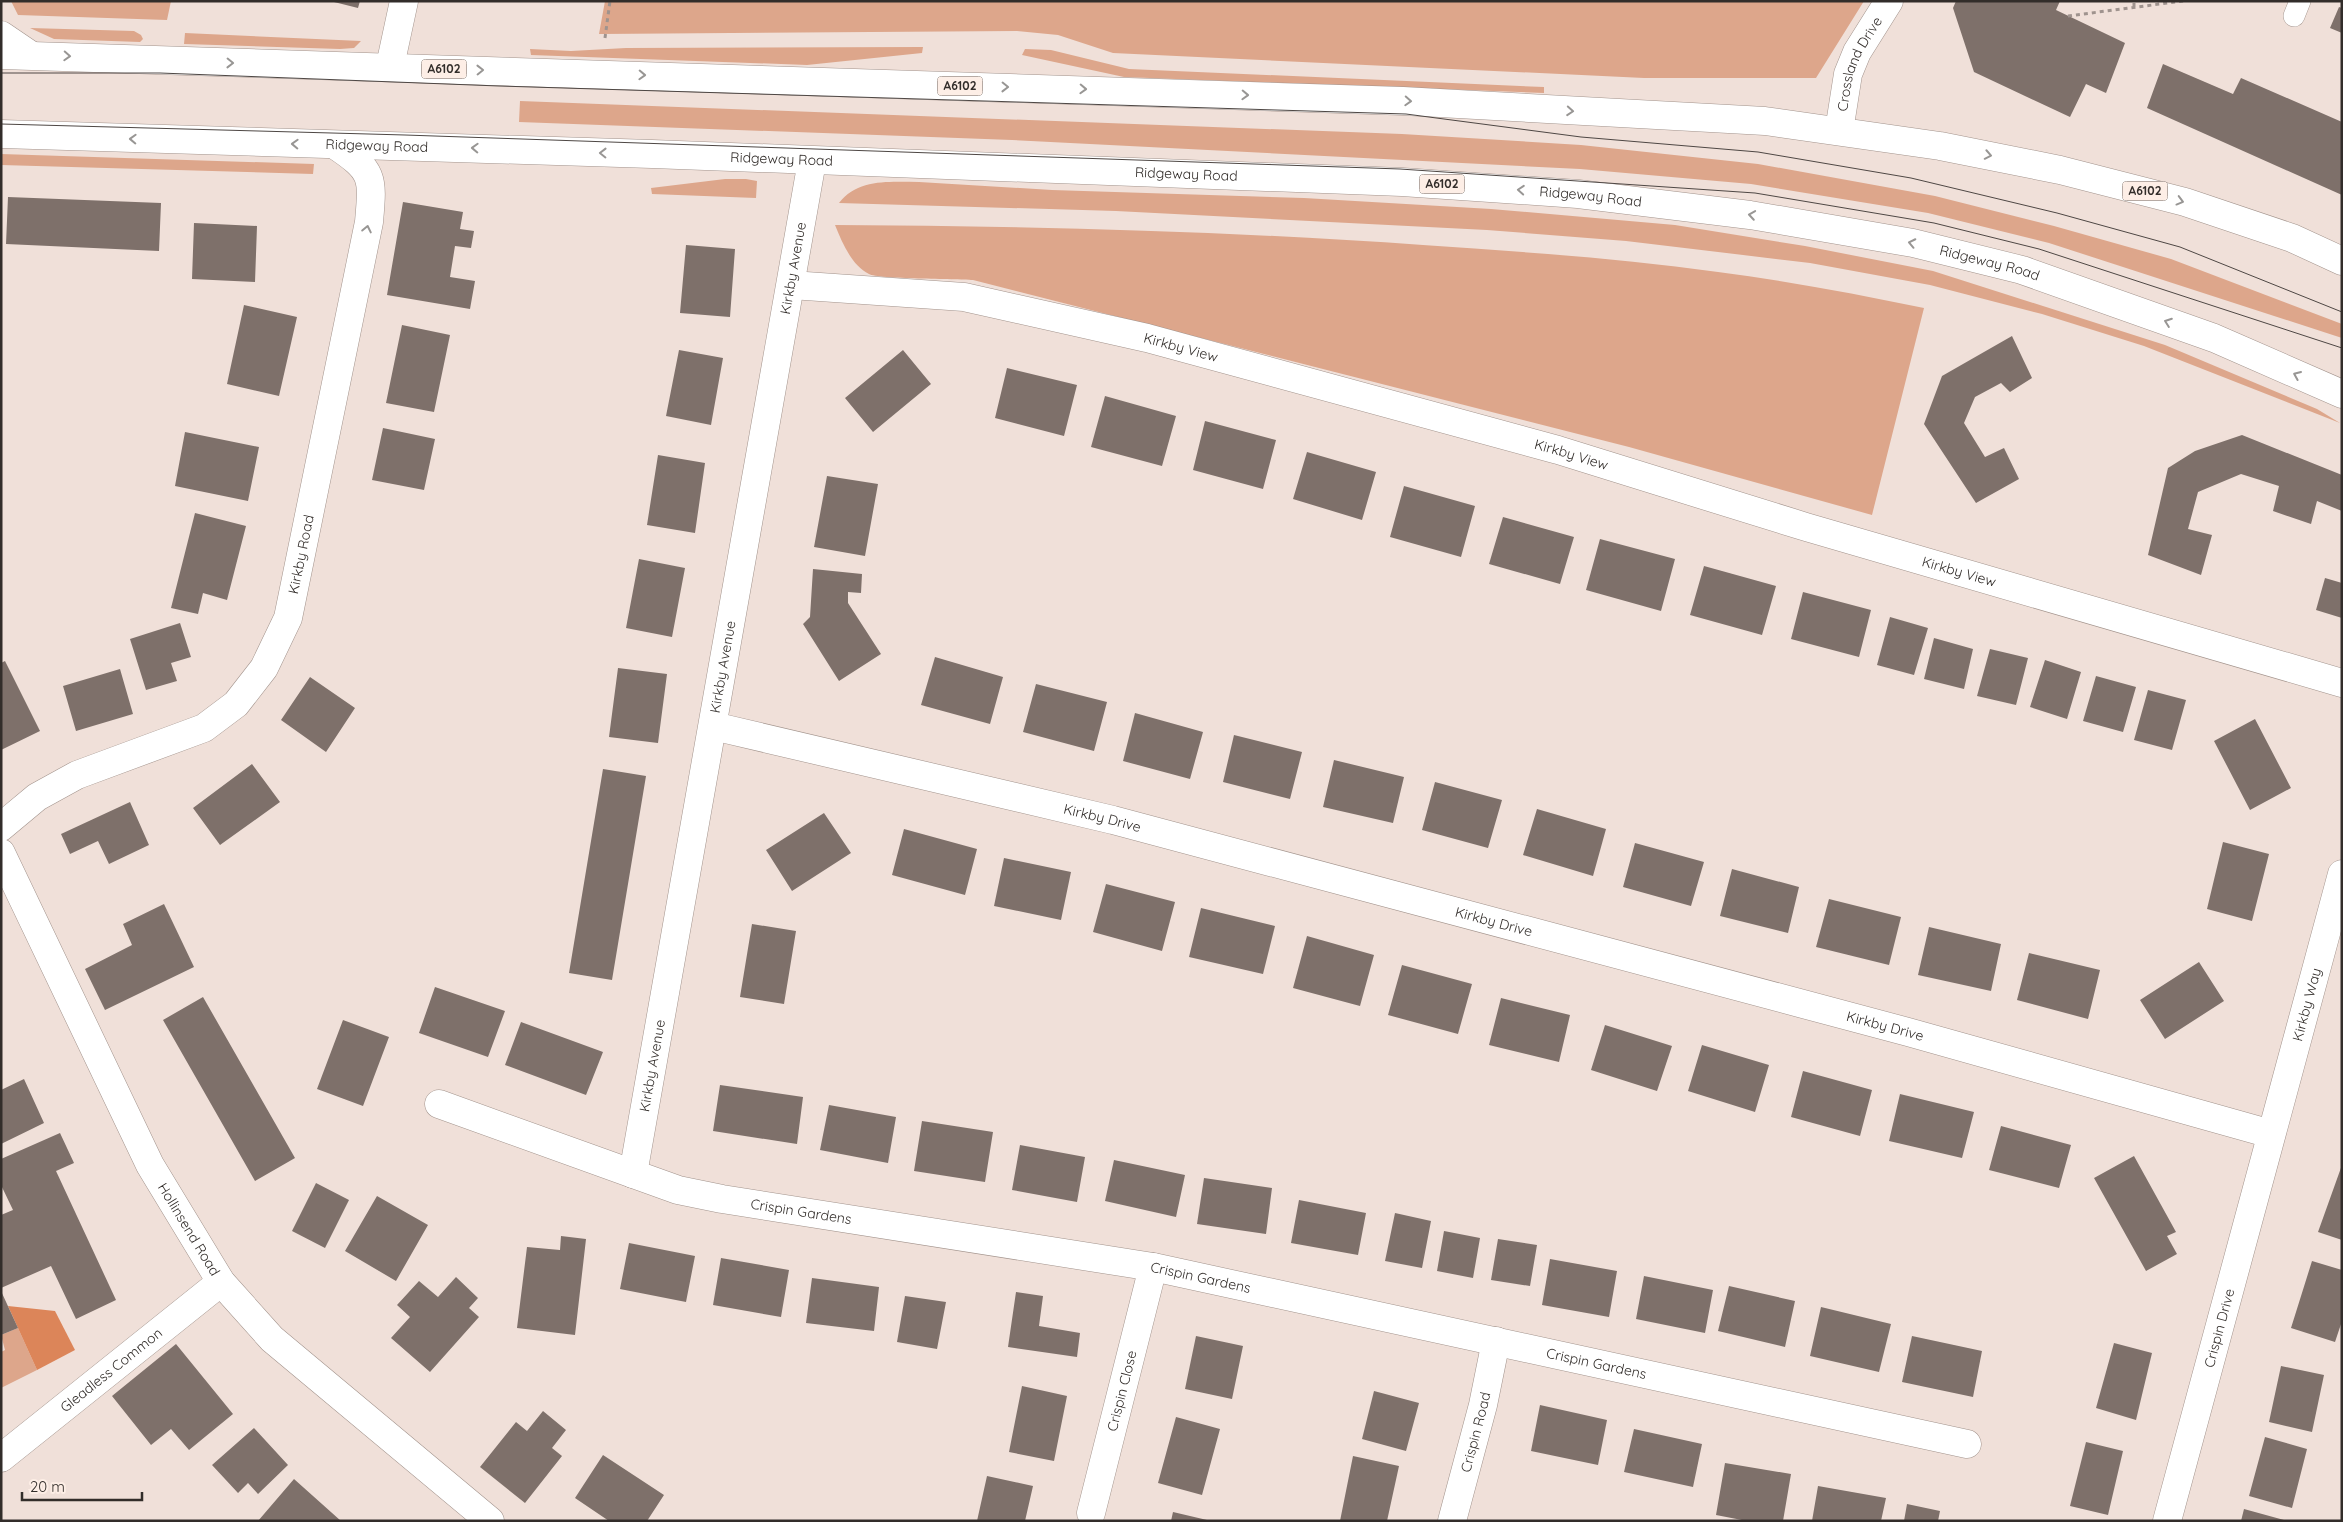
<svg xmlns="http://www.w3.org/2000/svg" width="2343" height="1522" viewBox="0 0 2343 1522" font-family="Quicksand,sans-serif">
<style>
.green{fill:#dda68b}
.forest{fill:#dc8559}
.building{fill:#7e706a}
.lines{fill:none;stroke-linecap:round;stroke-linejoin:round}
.lane-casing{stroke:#a2938c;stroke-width:22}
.street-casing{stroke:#a2938c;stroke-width:29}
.secondary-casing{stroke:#a2938c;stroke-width:29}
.highway-casing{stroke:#a2938c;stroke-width:29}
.path{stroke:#9f938e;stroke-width:3;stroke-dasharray:4 4;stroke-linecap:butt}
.lane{stroke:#fff;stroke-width:21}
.street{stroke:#fff;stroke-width:28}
.secondary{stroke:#fff;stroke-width:28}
.highway{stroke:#fff;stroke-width:28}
.tram{stroke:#4e4744;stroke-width:1}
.oneway{stroke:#989694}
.labels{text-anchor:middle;stroke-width:5;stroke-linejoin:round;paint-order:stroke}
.shield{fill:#fdeee6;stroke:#6f6762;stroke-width:1}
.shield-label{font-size:12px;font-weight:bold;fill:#322d2a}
.street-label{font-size:14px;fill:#322d2a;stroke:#fdeee6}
</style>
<rect width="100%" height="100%" fill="#f0e0d9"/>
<path class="green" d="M11 1H171L167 20 18 15Z
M605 1H1864L1816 78H1644L1113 53 1058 35 1017 31 599 34Z
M30 28 134 31 141 35 143 39 140 42 54 39Z
M185 33 361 41 354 48 340 49 184 44Z
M923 47 922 53 807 65 531 55 530 49 571 51 626 48Z
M1025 49 1051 50 1129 69 1544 87V93L1124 77 1022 55Z
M520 101 1402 134 1581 145 1758 164 1935 196 2054 226 2171 259 2342 324V338L2049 243 1928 213 1751 184 1580 169 1012 140 519 122Z
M1 154 314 164 313 174 1 165Z
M725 179H746L757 181 756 198 652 194 651 188Z
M919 182 1052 190 1304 198 1491 209 1675 225 1805 246 1933 271 2165 345 2317 409 2340 423 2144 346 2042 314 1930 285 1810 263 1626 241 1487 230 1116 211 839 203C858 178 891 182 919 182Z
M835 225C1031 226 1227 231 1423 245 1521 252 1620 258 1718 272 1788 281 1856 294 1924 308L1872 515 1629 447 973 280C957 279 878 279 869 274 851 265 842 242 835 225Z
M18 1328 37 1370 1 1388V1352L5 1350 1 1335Z"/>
<path class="forest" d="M8 1306 55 1311 75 1350 37 1370Z"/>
<path class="building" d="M330 1H360L358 8Z
M1956 1H2060L2056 10 2125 43 2106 93 2086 84 2070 117 1974 72 1953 8Z
M2339 7 2342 8V33L2330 28Z
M2163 64 2233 94 2241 78 2342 122V195L2147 108Z
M8 197 161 203 159 251 6 244Z
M403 202 463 212 460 229 474 231 471 248 455 246 450 277 475 281 470 309 387 295Z
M194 223 257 226 255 282 192 279Z
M686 245 735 249 730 317 680 313Z
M244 305 297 317 279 396 227 384Z
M402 325 450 335 434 412 386 403Z
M2012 336 2032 378 2010 392 2001 383 1975 397 1964 423 1985 457 2004 448 2019 479 1976 503 1924 424 1942 376Z
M679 350 723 358 711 425 666 416Z
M903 350 931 384 873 432 845 398Z
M1007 368 1077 385 1064 436 995 418Z
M1105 396 1176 416 1162 466 1091 447Z
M1205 421 1276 440 1263 489 1193 470Z
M383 428 435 439 424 490 372 480Z
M185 432 259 447 248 501 175 486Z
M2242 435 2342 475V511L2317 501 2311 524 2273 511 2279 486 2241 474 2198 492 2188 529 2212 535 2201 575 2148 555 2168 468 2195 451Z
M1307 452 1376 472 1362 520 1293 499Z
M658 455 705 463 695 533 647 525Z
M827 476 878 484 865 556 814 547Z
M1404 486 1475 506 1461 557 1390 537Z
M195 513 246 526 227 600 203 593 198 614 171 608Z
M1503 517 1574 537 1560 584 1489 564Z
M1600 539 1675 559 1661 611 1586 590Z
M639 559 685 568 672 637 626 628Z
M1704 566 1776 586 1762 635 1690 615Z
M813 569 862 574 861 593 848 592V603L881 654 839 681 803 624 810 617Z
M2325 578 2342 583V618L2316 610Z
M1803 592 1871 610 1859 657 1791 639Z
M1890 617 1928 628 1914 675 1877 665Z
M180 623 191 657 171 663 177 681 146 690 130 639Z
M1934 638 1973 649 1964 689 1924 679Z
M1990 649 2028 658 2016 705 1977 696Z
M935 657 1003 677 990 724 921 705Z
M2045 660 2081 672 2067 719 2030 707Z
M5 661 40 731 1 750V663Z
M618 668 667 674 658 743 609 737Z
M120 669 133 714 76 731 63 686Z
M2096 676 2136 687 2123 732 2083 721Z
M310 677 355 708 326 752 281 720Z
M1036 684 1107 702 1094 751 1023 732Z
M2148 690 2186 700 2172 750 2134 740Z
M1135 713 1203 732 1190 779 1123 761Z
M2255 719 2291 788 2250 810 2214 741Z
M1234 735 1302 752 1290 799 1223 782Z
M1334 760 1404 777 1393 823 1323 807Z
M252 764 280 802 220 845 193 808Z
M603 769 646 776 612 980 569 973Z
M1435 782 1502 800 1488 848 1422 830Z
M130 802 149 845 109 864 98 841 70 854 61 834Z
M1537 809 1606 829 1593 876 1523 855Z
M824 813 851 853 792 891 766 850Z
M904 829 977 849 965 895 892 875Z
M2223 842 2269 854 2252 921 2207 909Z
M1635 843 1704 862 1691 906 1623 887Z
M1004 858 1071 872 1061 920 994 906Z
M1732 869 1799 887 1788 933 1720 916Z
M1106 884 1175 902 1162 951 1093 932Z
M1829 899 1901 917 1889 965 1816 947Z
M164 904 194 967 105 1010 85 969 132 945 123 924Z
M1201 908 1275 926 1263 974 1189 957Z
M752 924 796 931 784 1004 740 997Z
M1929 927 2001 944 1991 991 1918 975Z
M1307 936 1374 955 1360 1006 1293 988Z
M2029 953 2100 970 2088 1019 2017 1000Z
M2199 962 2224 1001 2165 1039 2140 1000Z
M1402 965 1472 984 1458 1034 1388 1015Z
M435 987 505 1011 488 1057 419 1033Z
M203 997 295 1158 255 1181 163 1020Z
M1501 998 1570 1015 1559 1062 1489 1045Z
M343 1020 389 1037 363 1106 317 1089Z
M521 1022 603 1052 586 1095 505 1065Z
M1605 1025 1672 1046 1657 1091 1591 1070Z
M1702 1045 1769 1065 1755 1112 1688 1091Z
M1803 1071 1872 1090 1860 1136 1791 1117Z
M24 1079 44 1123 1 1144V1090Z
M720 1085 803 1097 797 1144 713 1131Z
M1900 1094 1974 1112 1962 1158 1889 1141Z
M829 1105 896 1117 888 1163 820 1150Z
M922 1121 993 1132 985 1182 914 1171Z
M2001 1126 2071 1145 2059 1188 1989 1170Z
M60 1133 74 1163 56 1171 116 1300 76 1319 51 1266 1 1288V1215L13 1210 1 1185V1159Z
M1020 1145 1085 1157 1077 1202 1012 1190Z
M2134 1156 2176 1232 2167 1236 2177 1254 2146 1271 2094 1178Z
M1114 1160 1185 1175 1176 1217 1105 1201Z
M2342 1165V1240L2318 1232Z
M1204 1178 1272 1188 1266 1234 1197 1224Z
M316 1183 349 1200 325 1248 292 1231Z
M377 1196 428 1225 396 1281 345 1251Z
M1299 1200 1366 1213 1358 1255 1291 1243Z
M1395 1213 1431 1221 1422 1268 1385 1261Z
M1444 1231 1480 1238 1473 1278 1437 1271Z
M561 1236 586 1239 575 1335 517 1328 527 1247 560 1250Z
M1498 1239 1537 1245 1530 1286 1491 1280Z
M629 1243 695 1256 686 1302 620 1289Z
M721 1258 789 1270 781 1317 713 1305Z
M1550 1259 1617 1271 1609 1317 1542 1305Z
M2312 1261 2342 1270V1321L2335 1342 2291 1328Z
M1644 1276 1713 1290 1705 1333 1636 1319Z
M456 1277 478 1298 469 1308 479 1317 430 1372 391 1338 410 1317 397 1305 419 1281 438 1297Z
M812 1278 879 1287 874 1331 806 1323Z
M1729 1286 1795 1301 1785 1347 1718 1331Z
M1 1291 18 1328 1 1335Z
M1016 1292 1043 1296 1039 1326 1080 1333 1077 1357 1008 1347Z
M905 1296 946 1302 937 1349 897 1342Z
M1821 1307 1891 1324 1879 1372 1810 1356Z
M1196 1336 1243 1346 1232 1399 1185 1389Z
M1912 1336 1982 1351 1973 1397 1902 1382Z
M2114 1343 2152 1353 2136 1420 2096 1408Z
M176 1344 233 1414 189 1450 171 1429 151 1445 112 1396Z
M2281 1366 2324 1375 2312 1432 2269 1422Z
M1022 1386 1067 1396 1054 1461 1009 1452Z
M1374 1391 1419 1403 1406 1451 1362 1439Z
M1540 1405 1607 1420 1598 1465 1531 1451Z
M543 1411 566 1430 552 1448 562 1456 525 1503 480 1467 516 1422 527 1431Z
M1176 1417 1220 1429 1202 1495 1158 1483Z
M254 1428 288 1465 258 1494 248 1483 238 1493 212 1465Z
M1634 1429 1702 1444 1693 1487 1624 1472Z
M2265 1437 2307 1449 2292 1508 2249 1496Z
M2086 1442 2123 1451 2108 1515 2070 1506Z
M603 1455 664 1495 647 1521H609L575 1498Z
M1353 1456 1399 1466 1387 1521H1340Z
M1725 1463 1791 1474 1783 1521H1747L1716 1515Z
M987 1476 1033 1486 1025 1521H977Z
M294 1479 341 1521H258Z
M1818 1486 1886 1498 1881 1521H1812Z
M1907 1504 1940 1511 1938 1521H1904Z
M2244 1509 2284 1520 2283 1521H2241Z
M1173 1512 1207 1520 1206 1521H1171Z"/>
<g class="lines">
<defs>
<path id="lane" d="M2294 16 2300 1"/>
<g id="street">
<path d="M1 35 29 54"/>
<path d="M390 66 404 1"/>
<path id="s1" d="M1839 131 1848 74 1857 52 1889 1"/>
<path id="s2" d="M791 285 964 297 1147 338 1558 450 1806 527 2342 683"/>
<path id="s3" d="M713 726 1113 820 1908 1032 2271 1134"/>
<path id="s4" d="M1 827 37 797 77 775 204 728 236 704 264 668 288 618 369 222C373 177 374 171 335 145"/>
<path id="s5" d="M439 1104 678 1190 722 1199 1153 1267 1967 1444"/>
<path id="s6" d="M633 1174 812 161"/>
<path id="s7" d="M1 1458 221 1282"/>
<path id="s8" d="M1091 1513 1153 1267"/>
<path id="s9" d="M1452 1521 1483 1405 1496 1341"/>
<path id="s10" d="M2167 1521 2342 874"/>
</g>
<g id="secondary">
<path id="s11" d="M1 853 150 1165 221 1282 272 1339 490 1521"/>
</g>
<g id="highway">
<path d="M1 55 1403 101 1765 121 1940 146 2060 170 2185 202 2292 238 2342 261"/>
<path id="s12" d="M1 134 652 154 1402 182 1578 194 1750 215 1913 243 2022 270 2214 338 2342 394"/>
</g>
</defs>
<use href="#lane" class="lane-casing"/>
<use href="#street" class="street-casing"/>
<use href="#secondary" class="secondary-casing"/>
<use href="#highway" class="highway-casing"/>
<path class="path" d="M2134 7V1
M2068 16 2183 1
M605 38 610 1"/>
<use href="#lane" class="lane"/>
<use href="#street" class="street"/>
<use href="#secondary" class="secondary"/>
<use href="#highway" class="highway"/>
<path class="tram" d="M1 73H160L499 86 1406 114 1581 137 1758 152 1911 178 2057 213 2180 247 2342 312
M1 124 405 135 1400 169 1755 193 1934 223 2039 249 2342 348"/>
</g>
<defs><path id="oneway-chevron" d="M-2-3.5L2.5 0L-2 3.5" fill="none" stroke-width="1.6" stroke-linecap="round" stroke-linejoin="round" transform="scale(1.25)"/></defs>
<g class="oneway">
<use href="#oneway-chevron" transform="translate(67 56) rotate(3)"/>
<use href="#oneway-chevron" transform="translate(230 63) rotate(1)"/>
<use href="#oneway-chevron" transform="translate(480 70) rotate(-1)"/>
<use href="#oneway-chevron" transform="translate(642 75) rotate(2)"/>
<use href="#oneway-chevron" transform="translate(1005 87) rotate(1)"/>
<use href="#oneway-chevron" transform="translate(1083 89) rotate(2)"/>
<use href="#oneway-chevron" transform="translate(1245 95) rotate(2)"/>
<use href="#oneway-chevron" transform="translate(1408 101) rotate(3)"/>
<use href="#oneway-chevron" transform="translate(1570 111) rotate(4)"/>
<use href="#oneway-chevron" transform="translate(133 139) rotate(-178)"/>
<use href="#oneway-chevron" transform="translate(295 144) rotate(-178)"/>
<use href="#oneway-chevron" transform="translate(475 148) rotate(-178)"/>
<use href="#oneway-chevron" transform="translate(603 153) rotate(-179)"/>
<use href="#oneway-chevron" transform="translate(1988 155) rotate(11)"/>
<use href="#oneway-chevron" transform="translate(1521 190) rotate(-176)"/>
<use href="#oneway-chevron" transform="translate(2180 201) rotate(15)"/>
<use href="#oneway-chevron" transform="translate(1752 215) rotate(-171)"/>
<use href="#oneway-chevron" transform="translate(367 229) rotate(-78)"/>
<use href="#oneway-chevron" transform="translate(1912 243) rotate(-168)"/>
<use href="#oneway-chevron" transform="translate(2168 322) rotate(-160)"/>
<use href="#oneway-chevron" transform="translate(2297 375) rotate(-157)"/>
</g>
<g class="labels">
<g class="shield">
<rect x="421.5" y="59.5" width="45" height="19" rx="4"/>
<rect x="937.5" y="76.5" width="45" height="19" rx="4"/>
<rect x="1419.5" y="174.5" width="45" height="19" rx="4"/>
<rect x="2122.5" y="181.5" width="45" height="19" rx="4"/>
</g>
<g class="shield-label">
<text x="444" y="73">A6102</text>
<text x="960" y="90">A6102</text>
<text x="1442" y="188">A6102</text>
<text x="2145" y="195">A6102</text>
</g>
<g class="street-label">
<text dy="5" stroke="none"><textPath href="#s1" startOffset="71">Crossland Drive</textPath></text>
<text dy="5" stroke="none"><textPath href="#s12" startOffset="376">Ridgeway Road</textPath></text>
<text dy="5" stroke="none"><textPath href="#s12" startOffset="781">Ridgeway Road</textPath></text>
<text dy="5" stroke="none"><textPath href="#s12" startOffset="1186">Ridgeway Road</textPath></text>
<text dy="5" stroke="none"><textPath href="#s12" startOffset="1591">Ridgeway Road</textPath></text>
<text dy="5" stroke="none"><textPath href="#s12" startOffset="1996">Ridgeway Road</textPath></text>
<text dy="5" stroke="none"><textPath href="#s6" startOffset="920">Kirkby Avenue</textPath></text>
<text dy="5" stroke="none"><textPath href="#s2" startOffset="396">Kirkby View</textPath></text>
<text dy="5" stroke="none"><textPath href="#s2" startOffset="801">Kirkby View</textPath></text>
<text dy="5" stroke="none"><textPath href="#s4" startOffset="434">Kirkby Road</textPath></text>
<text dy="5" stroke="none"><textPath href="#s2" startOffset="1206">Kirkby View</textPath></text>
<text dy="5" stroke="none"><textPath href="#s6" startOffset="515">Kirkby Avenue</textPath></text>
<text dy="5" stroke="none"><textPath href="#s3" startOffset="400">Kirkby Drive</textPath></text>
<text dy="5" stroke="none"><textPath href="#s3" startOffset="805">Kirkby Drive</textPath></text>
<text dy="5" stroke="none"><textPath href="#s10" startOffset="535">Kirkby Way</textPath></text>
<text dy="5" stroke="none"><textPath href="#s3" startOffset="1210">Kirkby Drive</textPath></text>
<text dy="5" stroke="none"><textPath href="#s6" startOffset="110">Kirkby Avenue</textPath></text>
<text dy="5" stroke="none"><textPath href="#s5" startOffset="379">Crispin Gardens</textPath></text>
<text dy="5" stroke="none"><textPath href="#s11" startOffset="421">Hollinsend Road</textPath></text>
<text dy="5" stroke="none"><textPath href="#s5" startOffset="784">Crispin Gardens</textPath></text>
<text dy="5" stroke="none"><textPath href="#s10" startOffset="200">Crispin Drive</textPath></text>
<text dy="5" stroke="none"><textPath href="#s5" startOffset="1189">Crispin Gardens</textPath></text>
<text dy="5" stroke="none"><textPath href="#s7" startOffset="141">Gleadless Common</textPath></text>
<text dy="5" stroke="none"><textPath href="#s8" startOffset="126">Crispin Close</textPath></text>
<text dy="5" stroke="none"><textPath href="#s9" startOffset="92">Crispin Road</textPath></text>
</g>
</g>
<rect width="2343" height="1522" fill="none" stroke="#322d2a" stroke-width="5"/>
<path d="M22 1492v8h120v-8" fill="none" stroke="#322d2a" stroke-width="2.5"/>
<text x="30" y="1492" font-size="15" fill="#322d2a" stroke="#fdeee6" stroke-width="4" paint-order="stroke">20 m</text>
</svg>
